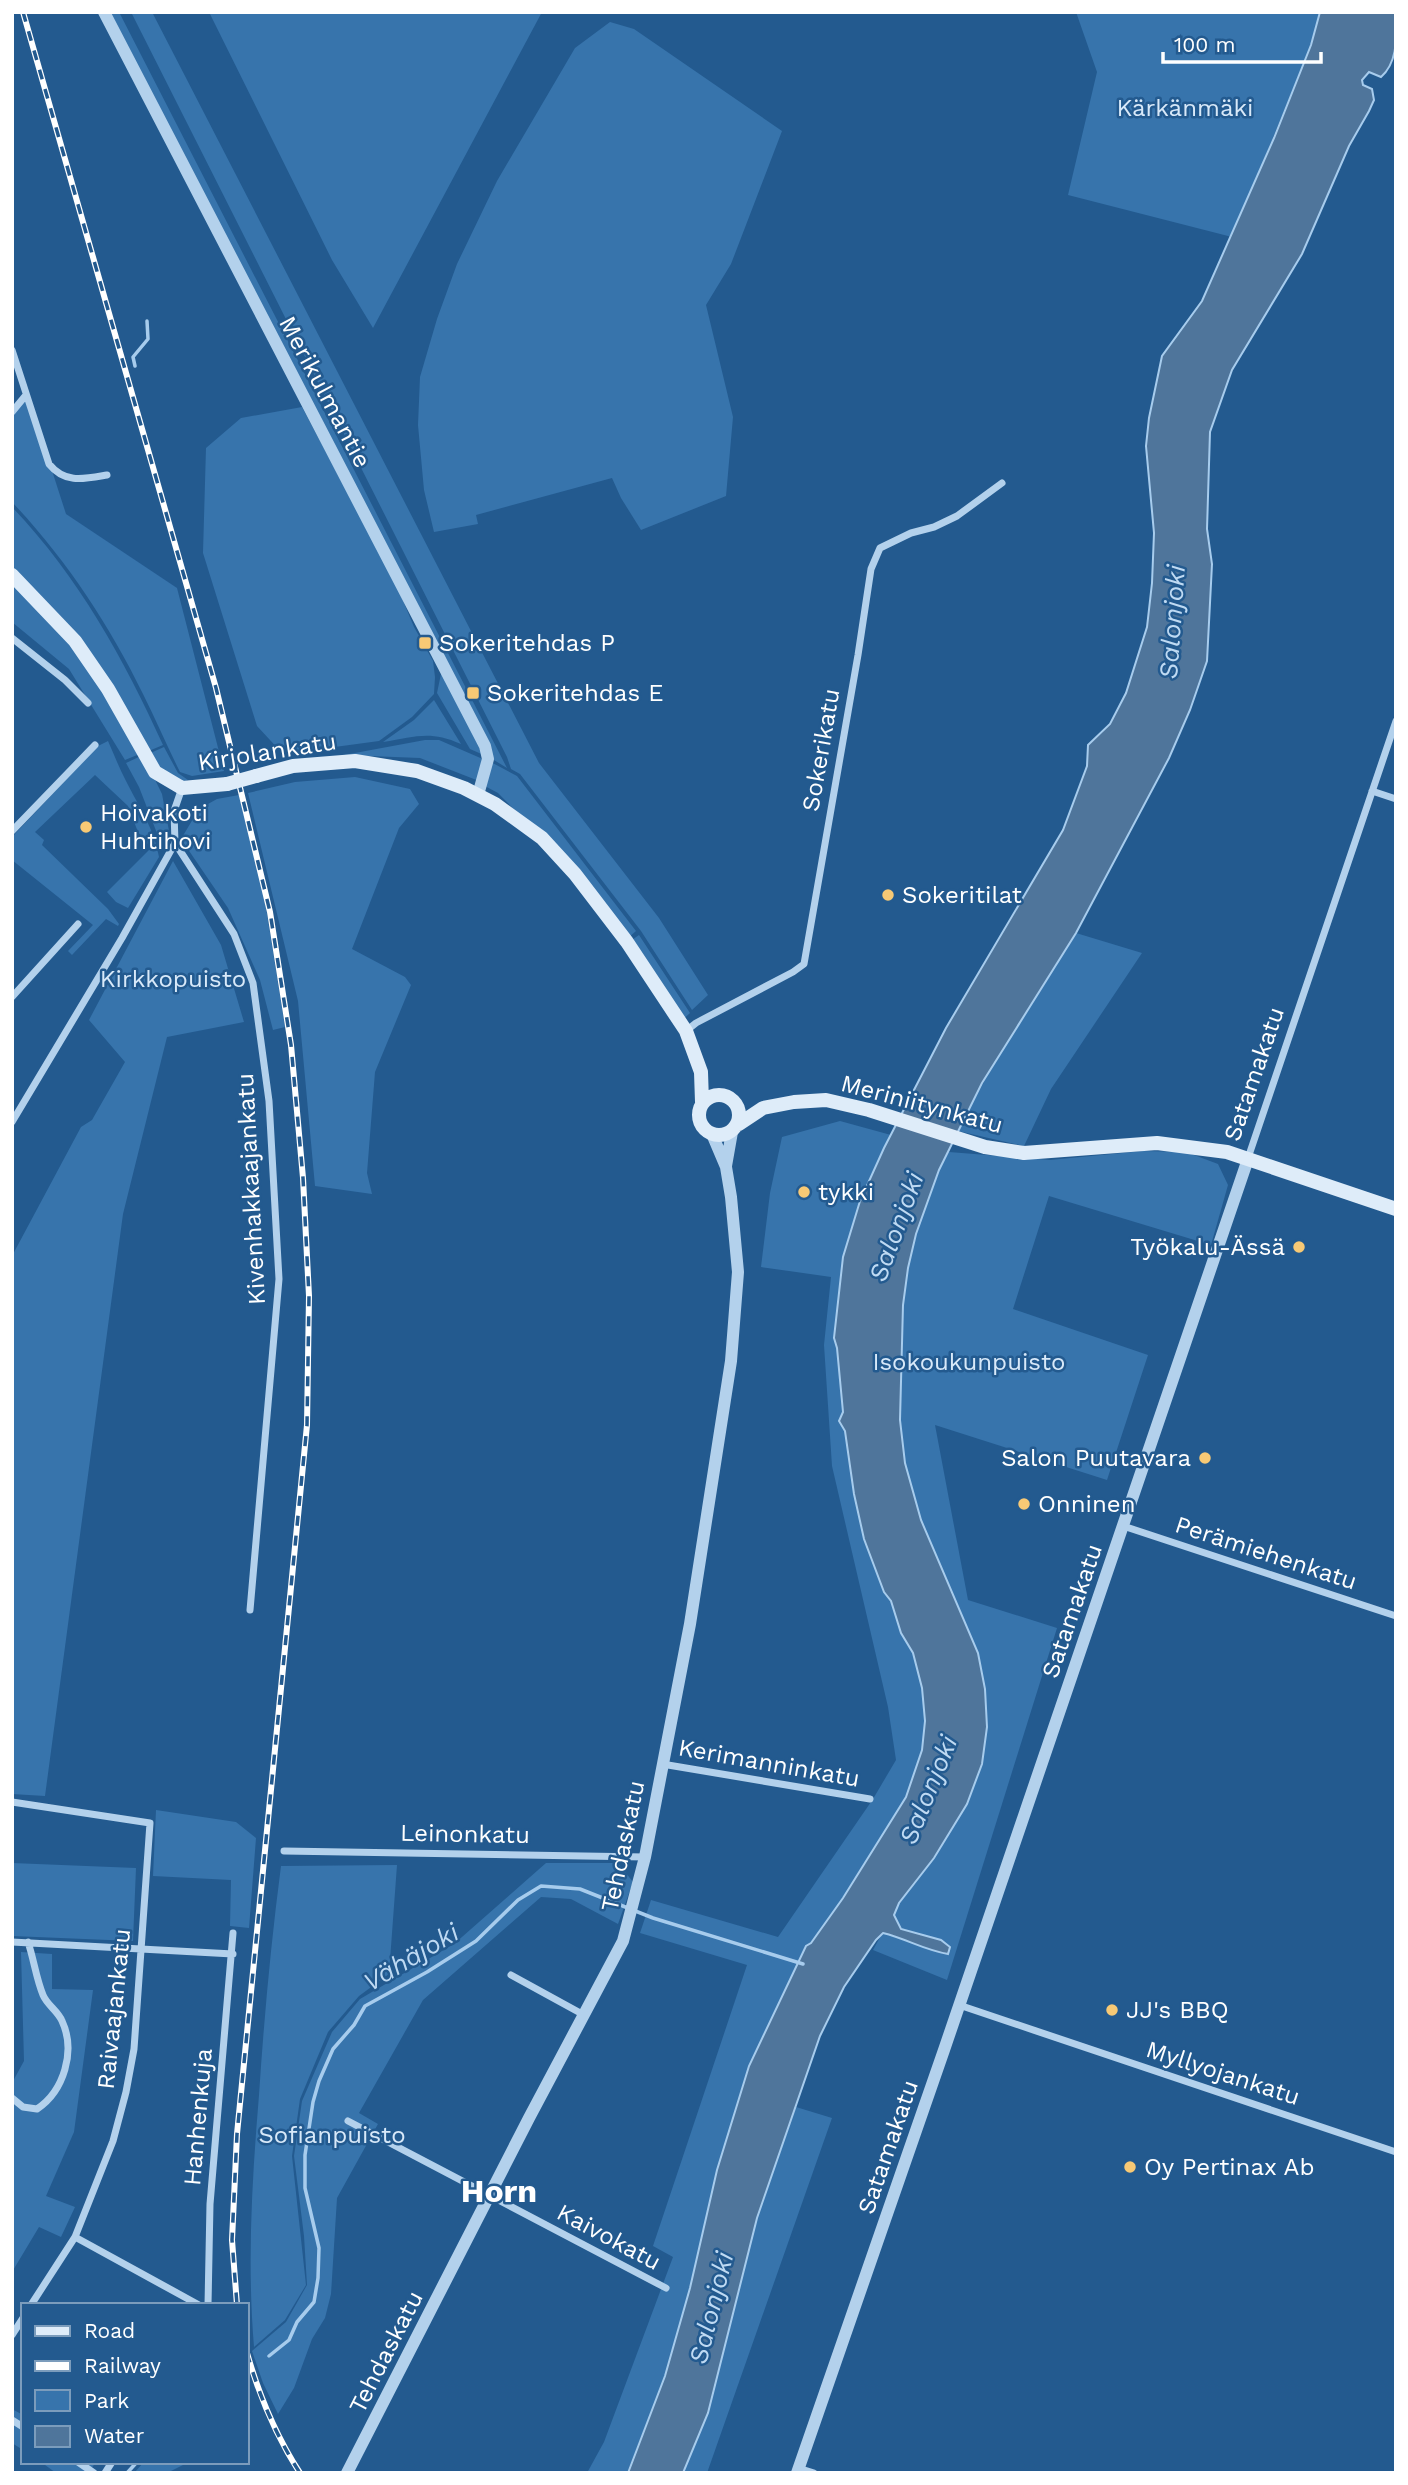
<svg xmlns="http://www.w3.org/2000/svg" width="1408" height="2485" viewBox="0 0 1408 2485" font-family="'Work Sans',sans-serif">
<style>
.green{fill:#3774ac}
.water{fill:#4f759b;stroke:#a7cced;stroke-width:2}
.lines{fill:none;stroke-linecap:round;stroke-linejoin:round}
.stream{stroke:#a7cced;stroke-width:3.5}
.minor{stroke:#b3d1ec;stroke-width:7}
.tertiary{stroke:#b3d1ec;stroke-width:12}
.secondary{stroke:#deecf9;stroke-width:14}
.rail-casing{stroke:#fff;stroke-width:6}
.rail{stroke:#235a8f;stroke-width:3.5;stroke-dasharray:10;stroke-linecap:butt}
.secondary-bridge{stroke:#deecf9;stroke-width:14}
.poi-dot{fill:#f7c975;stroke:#235a8f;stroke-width:2.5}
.labels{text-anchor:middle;stroke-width:5;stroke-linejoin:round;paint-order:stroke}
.park-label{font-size:24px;fill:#d8e9f9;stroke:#235a8f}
.street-label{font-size:24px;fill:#fff;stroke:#235a8f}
.poi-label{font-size:24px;fill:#fff;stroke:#235a8f;text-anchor:start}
.water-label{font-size:26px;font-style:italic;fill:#bfdaf3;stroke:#235a8f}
.district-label{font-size:32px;font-weight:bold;fill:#fff;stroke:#235a8f}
</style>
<rect width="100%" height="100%" fill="#235a8f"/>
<path class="green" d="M109 12H119L507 768 489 757Z
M131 12H152L539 763 659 918 708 995 692 1010 641 931 520 774 511 769 507 757Z
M209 12H542L373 328 332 260Z
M1076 12H1320L1311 45 1232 237 1068 195 1097 72Z
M610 22 634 29 782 131 731 264 706 305 733 417 726 496 641 530 621 498 612 478 476 515 478 524 434 532 424 490 418 425 420 377 437 319 457 264 497 181 575 48Z
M27 393 66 514 177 588 224 771 192 776 180 772C167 746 156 720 143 694 109 624 65 558 12 502V411Z
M302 407 396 584 414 627 433 661 435 677 434 694 412 717 379 741 283 754 257 726 203 553 206 448 241 418Z
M12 507C78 576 124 659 163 745L144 753 109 685 12 573Z
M12 578 74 642 142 753 125 760 69 669 12 622Z
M442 669 486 756 470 749 437 693Z
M434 700 461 744C429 730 416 737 383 742L414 720Z
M425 740H439L485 760 479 781 420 758 344 755Z
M108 741C114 754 119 768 126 781 139 807 154 828 159 857L128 908 116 902 107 892 151 848 138 832 128 806 95 775 35 832 44 840 42 845 108 909 119 924 118 926 106 919 72 955 68 951 93 925 12 860V837L98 746Z
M164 747 178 773 188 780 177 782 146 755Z
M143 755 162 794 170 836 160 841 139 787 126 763Z
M489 761 517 776 636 931 627 939 559 855 498 793 483 785Z
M355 777 410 789 419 804 399 828 352 949 405 977 411 985 375 1072 367 1173 372 1194 315 1186 298 1001 248 793 295 782Z
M239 795 264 895 285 1027 273 1030 260 980 228 908 181 839 199 809 217 799Z
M173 861 221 945 244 1022 167 1037 123 1214 45 1796 12 1794V1256L81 1127 92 1120 125 1062 89 1020Z
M1076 933 1142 953 1051 1089 1024 1146 958 1131 999 1053Z
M639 935 690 1013 676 1026 629 942Z
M840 1121 891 1135 860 1201 843 1257 834 1338 837 1348 843 1412 839 1421 845 1431 864 1539 884 1592 891 1601 901 1633 913 1653 922 1688 925 1721 922 1750 906 1797 843 1898 811 1943 806 1946 749 2066 717 2170 690 2288 665 2376 627 2473H587L604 2442 673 2257 653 2246 747 1965 640 1933 651 1900 778 1937 873 1799 896 1760 888 1707 832 1466 824 1345 831 1277 761 1267 770 1193 782 1137Z
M1143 1151 1186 1152 1218 1164 1228 1185 1211 1245 1049 1196 1013 1309 1148 1355 1107 1480 935 1425 968 1600 1057 1628 947 1980 873 1950 899 1903 910 1888 987 1727 985 1689 978 1653 921 1520 905 1463 900 1420 903 1305 908 1268 916 1234 939 1170 949 1152 1050 1160Z
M156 1810 236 1822 256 1838 249 1928 230 1926 231 1880 153 1876Z
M12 1863 136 1868 133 1941 12 1936Z
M546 1863H618L633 1882 618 1924 571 1899 541 1897 423 2000 359 2113 378 2124 337 2198 331 2294 325 2318 312 2339 294 2388 278 2414 263 2383 252 2351 286 2322 307 2285 304 2236 294 2156 302 2101 332 2032 360 1999 454 1944Z
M397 1865 389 1974 359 1996 328 2032 300 2099 292 2156 306 2285 285 2320 254 2347C247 2263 252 2179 259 2095 264 2019 271 1942 281 1866Z
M21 1952 52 1954V1989L93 1990 74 2132 46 2196 75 2207 61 2237 39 2227 12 2272V2083L24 2061Z
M796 2107 832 2118 707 2473H683L708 2413 757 2218Z
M12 2409 23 2415V2450L12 2443Z
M41 2462H96L88 2473H56Z
M144 2462H185V2464L167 2473H134Z"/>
<path class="water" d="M1320 12H1396C1396 35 1399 61 1381 77L1369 72 1362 80 1363 85 1372 89 1374 100 1369 111 1349 146 1302 254 1232 370 1210 432 1207 529 1212 564 1207 661 1190 710 1169 758 1076 933 982 1083 939 1170 916 1234 908 1268 903 1305 900 1420 905 1463 921 1520 978 1653 985 1689 987 1727 982 1764 967 1804 934 1858 899 1903 894 1915 901 1929 941 1940 950 1947 948 1954C924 1950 907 1939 883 1933L876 1940 844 1987 820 2036 757 2218 708 2413 683 2473H628L665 2376 690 2288 717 2170 749 2066 806 1946 811 1943 843 1898 906 1797 922 1750 925 1721 922 1688 913 1653 901 1633 891 1601 884 1592 864 1539 854 1494 845 1431 839 1421 843 1412 837 1348 834 1338 843 1257 860 1201 884 1148 946 1028 1063 830 1087 766 1088 745 1110 724 1126 693 1147 627 1152 583 1154 533 1146 446 1149 418 1162 356 1202 301 1274 138 1311 45Z"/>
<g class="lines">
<path class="stream" d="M135 366 133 357 148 339 147 321
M269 2356 289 2340 297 2322 314 2302 318 2278 319 2248 305 2188V2155L313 2102 319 2081 333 2049 354 2025 365 2006 427 1972 476 1941 518 1900 541 1886 580 1889 653 1918 803 1964
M127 2473 137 2462"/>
<path class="minor" d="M12 350 49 464C65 484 84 479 107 475
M12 412 26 395
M12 638 65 680 88 703
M182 788 174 811 175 843 234 934 253 983 269 1101 279 1279 250 1610
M1372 791 1396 799
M12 831 95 745
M12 997 78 924
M686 1031 696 1023 793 972 804 964 858 655 871 569 880 548 911 533 934 527 957 516 1002 483
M12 1122 122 938 175 843
M1248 1158 1396 721
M1123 1526 1396 1616
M662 1764 870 1799
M12 1802 150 1823 134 2049 126 2092 113 2141 75 2237 31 2305
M284 1851 645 1857
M12 1942 233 1954
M511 1975 584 2015
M959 2005 1396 2152
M12 2098 23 2107 37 2109C64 2091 76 2051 62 2021 58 2011 47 2005 43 1995 36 1978 34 1960 28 1942
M348 2121 666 2288
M75 2237 199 2305
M208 2305 210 2204 233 1933
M12 2335 23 2318
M12 2420 23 2427
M78 2462 94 2473
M798 2468 814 2473
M105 2473 112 2462"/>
<path class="tertiary" d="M104 12 485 746 488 759 478 795
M726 1166 732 1132
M347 2473 529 2118 623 1941 645 1857 690 1624 731 1361 738 1272 731 1197 726 1167 712 1134
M797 2473 944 2050 1248 1159"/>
<path class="secondary" d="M12 575 75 641 108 689 155 772 182 788 227 784
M256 776 293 766 355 761 417 771 464 788 495 804 542 838 575 874 627 942 686 1031 701 1072 702 1102
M699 1115a20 20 0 1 1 40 0a20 20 0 1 1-40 0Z
M739 1124 763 1108 794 1102 826 1100 869 1110 985 1147 1024 1153 1157 1143 1227 1152 1396 1209"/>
<defs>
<path id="rail" d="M23 12 216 688 270 912 291 1045 303 1178 309 1296 307 1425 237 2134 232 2240 237 2305
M247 2353C259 2395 276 2436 300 2473"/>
</defs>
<use href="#rail" class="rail-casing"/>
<use href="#rail" class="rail"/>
<path class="secondary-bridge" d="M227 784 256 776"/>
</g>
<g class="poi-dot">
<rect x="418" y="636" width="14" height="14" rx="3.5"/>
<rect x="466" y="686" width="14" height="14" rx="3.5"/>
<circle cx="86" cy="827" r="7"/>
<circle cx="888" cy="895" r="7"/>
<circle cx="804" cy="1192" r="7"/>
<circle cx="1299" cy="1247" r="7"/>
<circle cx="1205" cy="1458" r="7"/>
<circle cx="1024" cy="1504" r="7"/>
<circle cx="1112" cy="2010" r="7"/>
<circle cx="1130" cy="2167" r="7"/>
</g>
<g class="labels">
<g class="park-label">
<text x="1185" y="116">Kärkänmäki</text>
<text x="173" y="987">Kirkkopuisto</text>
<text x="969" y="1370">Isokoukunpuisto</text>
<text x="332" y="2143">Sofianpuisto</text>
</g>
<g class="street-label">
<text transform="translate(325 392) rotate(62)" y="8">Merikulmantie</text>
<text transform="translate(821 750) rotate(-80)" y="8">Sokerikatu</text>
<text transform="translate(267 752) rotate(-9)" y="8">Kirjolankatu</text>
<text transform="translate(1254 1074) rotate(-71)" y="8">Satamakatu</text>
<text transform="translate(922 1104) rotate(15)" y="8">Meriniitynkatu</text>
<text transform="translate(251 1189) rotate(-93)" y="8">Kivenhakkaajankatu</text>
<text transform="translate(1266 1553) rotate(18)" y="8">Perämiehenkatu</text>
<text transform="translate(1072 1611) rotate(-71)" y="8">Satamakatu</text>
<text transform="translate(769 1763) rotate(10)" y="8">Kerimanninkatu</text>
<text transform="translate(465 1834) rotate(1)" y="8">Leinonkatu</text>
<text transform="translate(623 1846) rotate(-78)" y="8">Tehdaskatu</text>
<text transform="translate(114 2009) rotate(-84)" y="8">Raivaajankatu</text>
<text transform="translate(1223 2073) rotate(18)" y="8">Myllyojankatu</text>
<text transform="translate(198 2117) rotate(-85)" y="8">Hanhenkuja</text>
<text transform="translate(888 2147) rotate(-71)" y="8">Satamakatu</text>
<text transform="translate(609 2237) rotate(28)" y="8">Kaivokatu</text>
<text transform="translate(386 2352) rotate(-63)" y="8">Tehdaskatu</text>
</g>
<g class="poi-label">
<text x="439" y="651">Sokeritehdas P</text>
<text x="487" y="701">Sokeritehdas E</text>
<text x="100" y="821">Hoivakoti<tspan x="100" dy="28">Huhtihovi</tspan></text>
<text x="902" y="903">Sokeritilat</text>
<text x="818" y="1200">tykki</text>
<text x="1285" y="1255" text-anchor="end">Työkalu-Ässä</text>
<text x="1191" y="1466" text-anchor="end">Salon Puutavara</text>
<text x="1038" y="1512">Onninen</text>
<text x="1126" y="2018">JJ's BBQ</text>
<text x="1144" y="2175">Oy Pertinax Ab</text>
</g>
<g class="water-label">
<text transform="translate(1172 622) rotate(-86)" y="9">Salonjoki</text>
<text transform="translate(896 1227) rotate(-70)" y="9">Salonjoki</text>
<text transform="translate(928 1790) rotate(-68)" y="9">Salonjoki</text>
<text transform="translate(411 1957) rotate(-31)" y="9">Vähäjoki</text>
<text transform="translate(711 2308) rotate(-76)" y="9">Salonjoki</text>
</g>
<g class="district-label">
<text x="499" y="2202">Horn</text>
</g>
</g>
<rect width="1408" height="2485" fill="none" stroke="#ffffff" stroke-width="28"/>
<rect x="21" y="2303" width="228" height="161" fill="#235a8f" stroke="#7b9cbc" stroke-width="2"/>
<rect x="35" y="2326" width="35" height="10" fill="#deecf9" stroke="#7b9cbc" stroke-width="2"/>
<text x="84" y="2338" font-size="21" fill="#ffffff">Road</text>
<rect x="35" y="2361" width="35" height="10" fill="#ffffff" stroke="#7b9cbc" stroke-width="2"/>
<text x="84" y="2373" font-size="21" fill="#ffffff">Railway</text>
<rect x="35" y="2390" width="35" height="21" fill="#3774ac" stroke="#7b9cbc" stroke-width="2"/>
<text x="84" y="2408" font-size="21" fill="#ffffff">Park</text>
<rect x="35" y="2426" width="35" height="21" fill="#4f759b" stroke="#7b9cbc" stroke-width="2"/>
<text x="84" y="2443" font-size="21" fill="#ffffff">Water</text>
<path d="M1163 52v10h158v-10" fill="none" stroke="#ffffff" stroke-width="3.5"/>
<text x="1174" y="52" font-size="21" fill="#ffffff" stroke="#235a8f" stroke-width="5" paint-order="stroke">100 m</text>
</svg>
